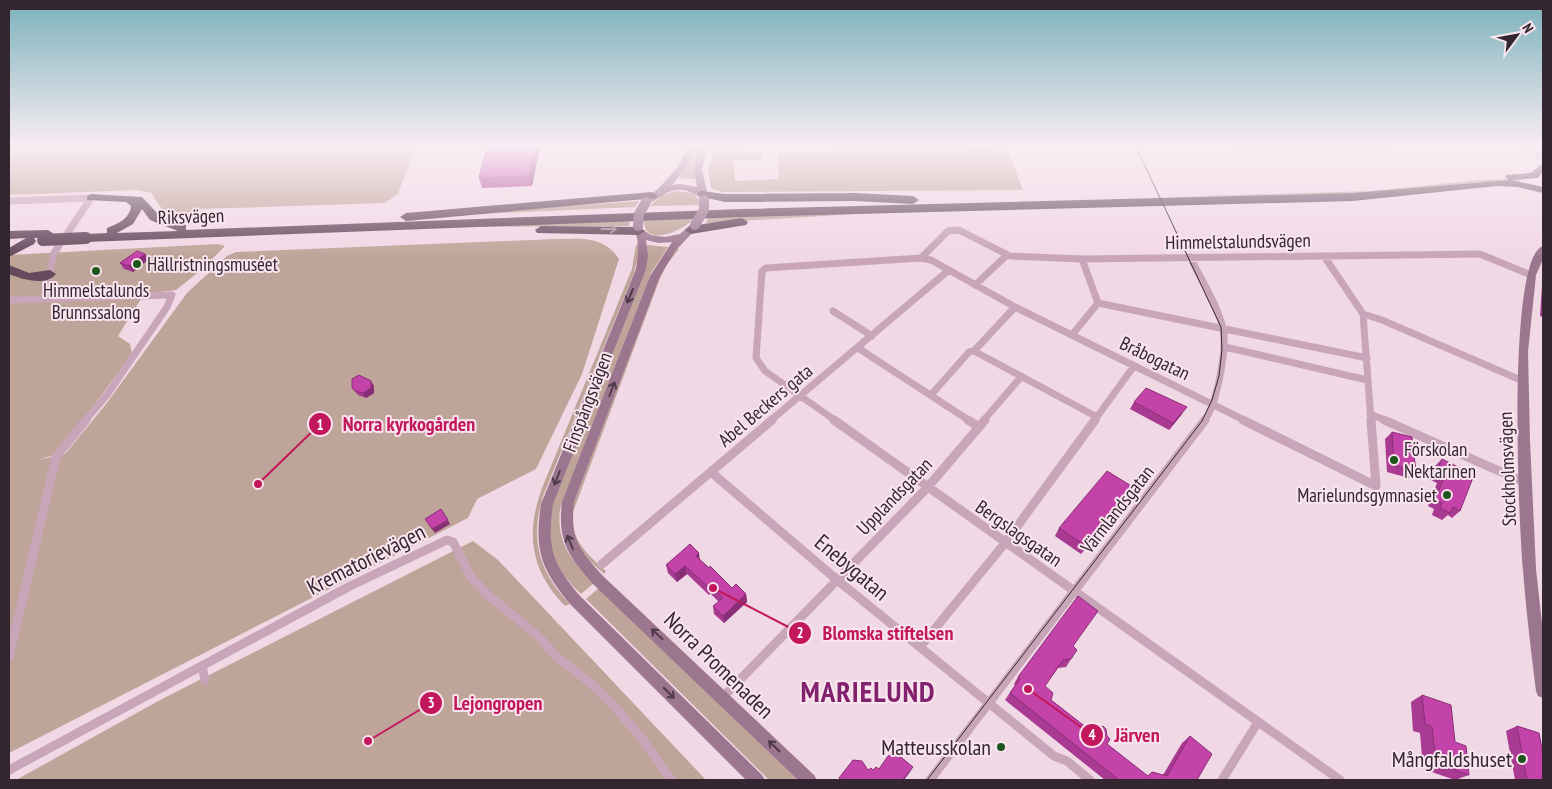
<svg xmlns="http://www.w3.org/2000/svg" width="1552" height="789" viewBox="0 0 1552 789" font-family="'PT Sans Narrow',sans-serif">
<style>
.green{fill:#bfa499}
.lines{fill:none;stroke-linecap:round;stroke-linejoin:round}
.minor-far1{stroke:#c8a5b9;stroke-width:7}
.minor{stroke:#c8a5b9;stroke-width:9}
.secondary{fill:#9c768f;fill-rule:evenodd}
.trunk{fill:#664a5e;fill-rule:evenodd}
.tram{stroke:#342630;stroke-width:1}
.secondary-bridge{stroke:#9c768f;stroke-width:10}
.trunk-bridge{stroke:#664a5e;stroke-width:12}
.wall{fill:#a93a91}
.shaded-wall{fill:#892f76}
.building{fill:#c443a9;stroke:#892f76}
.oneway{stroke:#a8909f}
.oneway2{stroke:#4e3a48}
.poi-dot{fill:#1d551e;stroke:#f9e5ee;stroke-width:2}
.labels{text-anchor:middle;stroke-width:4;stroke-linejoin:round;paint-order:stroke}
.street-label{font-size:19px;fill:#342630;stroke:#f9e5ee}
.poi-label{font-size:19px;fill:#342630;stroke:#f9e5ee;text-anchor:start}
.near-street-label{font-size:22px;fill:#342630;stroke:#f9e5ee}
.near-poi-label{font-size:22px;fill:#342630;stroke:#f9e5ee;text-anchor:end}
.near-district-label{font-size:29px;font-weight:bold;letter-spacing:1px;fill:#82216e;stroke:#f9e5ee}
.leader{fill:none;stroke:#c2185b;stroke-width:2}
.callout-dot{fill:#c2185b;stroke:#f9e5ee;stroke-width:2}
.mark-label{font-size:15px;text-anchor:middle;font-weight:bold;fill:#fff}
.callout-label{font-size:20px;text-anchor:middle;font-weight:bold;fill:#c2185b;stroke:#f9e5ee;stroke-width:4;stroke-linejoin:round;paint-order:stroke}
</style>
<rect width="100%" height="100%" fill="#f1d8e5"/>
<path class="green" d="M9 147H415L398 194 385 203 198 209 188 219C168 215 161 212 152 193L136 190 9 195Z
M694 147H701L694 169 697 179 679 178Z
M715 147H741L742 153H761V160H734L735 181 779 179 777 153 1006 147 1023 190 721 192 711 188 708 169Z
M1519 179 1520 182H1480L1374 193 1166 197 1372 191 1479 180Z
M676 191 693 193 699 200V205L650 206 663 195Z
M639 201 635 207 455 215V214Z
M872 213 706 223 709 216Z
M695 217C685 231 642 249 644 219Z
M630 219 629 226 451 227Z
M555 239C581 239 603 235 619 259L582 374 536 469 477 499 468 518 9 753V255L217 244 225 246 201 270 176 290 144 294 118 336 130 344 132 353 102 395 54 455 38 460 65 454 106 404 187 293 227 256 236 252Z
M638 244 639 253 634 273 545 491C529 536 537 570 570 604L565 606C531 571 525 534 542 488L632 269 636 245Z
M647 245 668 247 651 273 560 509C556 542 571 560 594 583L581 594C549 563 550 552 550 510L647 250Z
M677 248 679 249 667 264 659 281 573 512C570 540 587 554 606 571L604 574 587 558 573 539 571 510 660 273Z
M473 541 498 560 706 780H16L162 699Z
M599 588 798 780H769L586 599Z"/>
<g class="lines">
<path class="minor-far1" d="M1232 147 1242 151 1393 147
M1524 147 1543 157
M9 201 91 198
M1324 256 1363 314 1371 421
M1190 257C1200 278 1222 312 1224 335 1225 356 1217 405 1204 421
M921 258 948 231 959 230 1010 256 1082 259 1480 254 1531 275
M975 285 1006 256
M44 298 54 253 91 198
M9 300 172 295 167 307 107 395 85 421
M1098 303 1367 358
M833 311 872 336
M1363 314 1382 320 1523 381
M1072 335 1098 303 1082 259
M1225 347 1367 380
M858 348 970 421
M974 351 1097 417
M931 395 969 352 974 351 1015 307
M1370 414 1387 421
M770 421 949 270
M836 421 765 371 756 358 762 271 766 268 921 258 931 260 1015 307 1246 421
M983 421 1021 377
M1094 421 1134 366"/>
<path class="minor" d="M834 420 1340 780
M968 420 979 427
M1243 420 1376 486
M1371 420 1376 486
M1384 420 1526 483
M711 472 836 579 1054 756 1067 761 1090 780
M602 564 772 420
M920 647 1005 543 1095 420
M9 657 56 457 86 420
M202 666 205 680
M723 697 927 488 985 420
M9 770 350 586 447 540 453 542 471 577 490 597 538 636 559 659 587 680 613 705 640 736 671 780
M930 780 1205 420
M1222 780 1258 722"/>
<path class="secondary" d="M688 147H696L685 169 672 185 681 184 697 187 694 169 700 147H708L702 169 708 196 706 198C697 199 691 188 676 190 664 191 652 206 643 204V200L658 189 677 168Z
M695 222 698 223V227L676 250 660 276 574 502C570 540 579 549 604 577L814 775 817 780H798L594 585C569 557 557 541 562 502L650 276 672 242 659 243 646 240 648 256 646 269 553 504C547 549 552 563 581 597L762 775 765 780H746L571 605C541 569 534 551 541 504L636 269C638 258 640 240 634 230L639 227 651 235 665 237 680 234 692 223Z
M1543 246V259L1536 275 1528 352 1530 441 1536 569 1543 633V698L1538 696 1536 691C1531 651 1526 610 1523 570 1519 529 1506 258 1543 246Z"/>
<path class="trunk" d="M1543 163V172L1538 178 1511 180 1543 187V193L1518 187 1497 186 1353 201 742 217 86 242 80 238 86 234 107 233V228C117 224 130 219 131 206L126 202 87 200V196L91 194 142 197 158 214 186 225V230L742 209 1353 193 1509 180 1505 177 1506 175 1531 173ZM142 209 150 220 178 231 117 233 133 224Z
M702 191 725 194 854 193 913 196 919 200 913 204 854 201 725 202 698 196V192Z
M652 192 658 196 656 198 406 221 400 217 406 213Z
M742 218 748 222 746 225 691 234 685 230 691 226Z
M541 226 639 227 645 231 639 235 537 233 535 230Z
M48 230 54 234 52 237 34 238 36 241 34 244 9 257V248L26 238 9 239V231Z
M9 265 29 273 50 270 56 274C46 287 21 279 9 274Z"/>
<path class="tram" d="M927 780 1202 421 1212 400 1219 376 1222 350 1221 327 1136 147"/>
<path class="secondary-bridge" d="M695 225 704 210V200
M638 226 639 214 646 202"/>
<path class="trunk-bridge" d="M43 240 86 238"/>
</g>
<path class="wall" d="M487 147H540L532 186 482 188 479 178Z
M145 254 149 259 133 272 124 269 120 263Z
M1543 284V317L1540 316 1542 285Z
M374 386V393L366 398 358 395 352 388Z
M1134 402 1182 414 1169 430 1130 409Z
M1392 432 1416 472 1409 478 1387 472 1385 439Z
M1442 459 1460 511 1452 518 1448 515 1442 520 1432 515 1434 509 1428 506 1437 483 1429 479 1435 466Z
M1133 487 1128 496 1081 554 1055 536 1059 528Z
M700 560 732 588 746 594 747 602 724 623 714 614 713 606 719 602 710 593 709 595 687 574 677 582 668 573 666 565Z
M1073 646 1071 659 1066 667 1058 668 1045 686 1051 700 1090 731 1094 726 1107 744 1147 776 1152 772 1163 775 1182 743 1190 736 1197 780H1105L1005 700 1015 685 1014 684 1018 677Z
M1422 695 1455 742 1469 775 1455 780 1423 769 1420 733 1413 731 1411 702Z
M1517 726 1543 780H1515L1506 731Z"/>
<path class="shaded-wall" d="M535 147H540L532 186 529 176Z
M145 254 149 259 133 272 129 266Z
M371 381 374 386V393L366 398 363 393Z
M1187 407 1182 414 1169 430 1173 423Z
M1133 487 1128 496 1081 554 1086 546Z
M448 520 450 524 435 533 432 529Z
M699 553 700 561 696 556Z
M685 566 687 574 677 582 675 574Z
M709 585 710 593 709 595 708 587Z
M746 594 747 602 724 623 723 616Z
M913 767 910 772 904 780H902Z"/>
<path class="building" d="M487 147H535L529 176 479 178Z
M137 251 145 254 129 266 120 263Z
M359 375 371 381V388L363 393 355 391 352 388V379Z
M1146 388 1187 407 1173 423 1134 402Z
M1392 432 1412 437 1416 472 1394 465Z
M1442 459 1474 475 1460 511 1453 507 1450 513 1440 508 1442 503 1435 499 1445 476 1437 472Z
M1107 471 1133 487 1086 546 1059 528Z
M441 509 448 520 432 529 425 519Z
M690 544 699 553 696 556 709 568 710 566 732 588 736 584 746 594 723 616 713 606 723 598 709 585 708 587 685 566 675 574 666 565Z
M1078 596 1098 611 1073 646 1077 650 1071 659 1063 660 1045 686 1053 693 1051 700 1091 731 1094 726 1097 729 1103 726 1106 729 1107 736 1110 739 1107 744 1148 776 1152 772 1167 776 1190 736 1212 754 1197 780H1119L1010 693 1020 679 1018 677Z
M1422 695 1451 705 1455 742 1466 746 1469 775 1436 763 1432 727 1425 724Z
M1517 726 1539 733 1543 754V780H1527Z
M896 753 913 767 902 780H841L839 778 853 760 862 761 868 770 871 768 873 770 876 767 879 769 888 756Z"/>
<defs><path id="oneway-shaft" d="M-6 0H5M1.5-3L5.5 0L1.5 3" fill="none" stroke-width="1.6" stroke-linecap="round" stroke-linejoin="round" transform="scale(1.25)"/></defs>
<use class="oneway" href="#oneway-shaft" transform="translate(609 229)"/>
<g class="oneway2">
<use href="#oneway-shaft" transform="translate(630 296) rotate(112)"/>
<use href="#oneway-shaft" transform="translate(612 389) rotate(-69)"/>
<use href="#oneway-shaft" transform="translate(557 478) rotate(112)"/>
<use href="#oneway-shaft" transform="translate(570 542) rotate(-113)"/>
<use href="#oneway-shaft" transform="translate(657 634) rotate(-137)"/>
<use href="#oneway-shaft" transform="translate(669 693) rotate(45)"/>
<use href="#oneway-shaft" transform="translate(774 746) rotate(-136)"/>
</g>
<linearGradient id="sky" x2="0" y2="1"><stop stop-color="#7bb1bb"/><stop offset="0.57" stop-color="#f9edf3"/><stop offset="1" stop-color="#f9edf3" stop-opacity="0"/></linearGradient>
<rect width="1552" height="257" fill="url(#sky)"/>
<g class="poi-dot">
<circle cx="137" cy="264" r="5"/>
<circle cx="96" cy="271" r="5"/>
<circle cx="1394" cy="460" r="5"/>
<circle cx="1447" cy="495" r="5"/>
<circle cx="1001" cy="747" r="5"/>
<circle cx="1522" cy="759" r="5"/>
</g>
<g class="labels">
<g class="street-label">
<text transform="translate(191 216) rotate(-2)" y="7">Riksvägen</text>
<text transform="translate(1238 241) rotate(-1)" y="7">Himmelstalundsvägen</text>
<text transform="translate(1155 358) rotate(26)" y="7">Bråbogatan</text>
<text transform="translate(587 402) rotate(-69)" y="7">Finspångsvägen</text>
<text transform="translate(765 405) rotate(-40)" y="7">Abel Beckers gata</text>
<text transform="translate(1507 469) rotate(-92)" y="7">Stockholmsvägen</text>
<text transform="translate(894 496) rotate(-46)" y="7">Upplandsgatan</text>
<text transform="translate(1117 509) rotate(-52)" y="7">Värmlandsgatan</text>
<text transform="translate(1019 533) rotate(35)" y="7">Bergslagsgatan</text>
</g>
<g class="poi-label">
<text x="147" y="271">Hällristningsmuséet</text>
<text x="96" y="297" text-anchor="middle">Himmelstalunds<tspan x="96" dy="22">Brunnssalong</tspan></text>
<text x="1404" y="456">Förskolan<tspan x="1404" dy="22">Nektarinen</tspan></text>
<text x="1437" y="502" text-anchor="end">Marielundsgymnasiet</text>
</g>
<g class="near-street-label">
<text transform="translate(366 559) rotate(-27)" y="8">Krematorievägen</text>
<text transform="translate(852 567) rotate(40)" y="8">Enebygatan</text>
<text transform="translate(719 665) rotate(44)" y="8">Norra Promenaden</text>
</g>
<g class="near-poi-label">
<text x="991" y="755">Matteusskolan</text>
<text x="1512" y="767">Mångfaldshuset</text>
</g>
<g class="near-district-label">
<text x="868" y="702">MARIELUND</text>
</g>
</g>
<path class="leader" d="M258 484L320 424M713 588L800 633M368 741L431 703M1028 689L1092 735"/>
<g class="callout-dot">
<circle cx="258" cy="484" r="5"/>
<circle cx="713" cy="588" r="5"/>
<circle cx="368" cy="741" r="5"/>
<circle cx="1028" cy="689" r="5"/>
<circle cx="320" cy="424" r="12"/>
<circle cx="800" cy="633" r="12"/>
<circle cx="431" cy="703" r="12"/>
<circle cx="1092" cy="735" r="12"/>
</g>
<g class="mark-label">
<text x="320" y="430">1</text>
<text x="800" y="638">2</text>
<text x="431" y="708">3</text>
<text x="1092" y="740">4</text>
</g>
<g class="callout-label">
<text x="409" y="431">Norra kyrkogården</text>
<text x="888" y="640">Blomska stiftelsen</text>
<text x="498" y="710">Lejongropen</text>
<text x="1137" y="742">Järven</text>
</g>
<rect width="1552" height="789" fill="none" stroke="#342630" stroke-width="20"/>
<g transform="translate(1517 35) rotate(58)" stroke="#f9e5ee" stroke-width="4" paint-order="stroke">
<path d="M0-4L9 19L0 12L-9 19Z" fill="#342630"/>
<text y="-8" font-size="14" font-weight="bold" text-anchor="middle" fill="#342630">N</text>
</g>
</svg>
